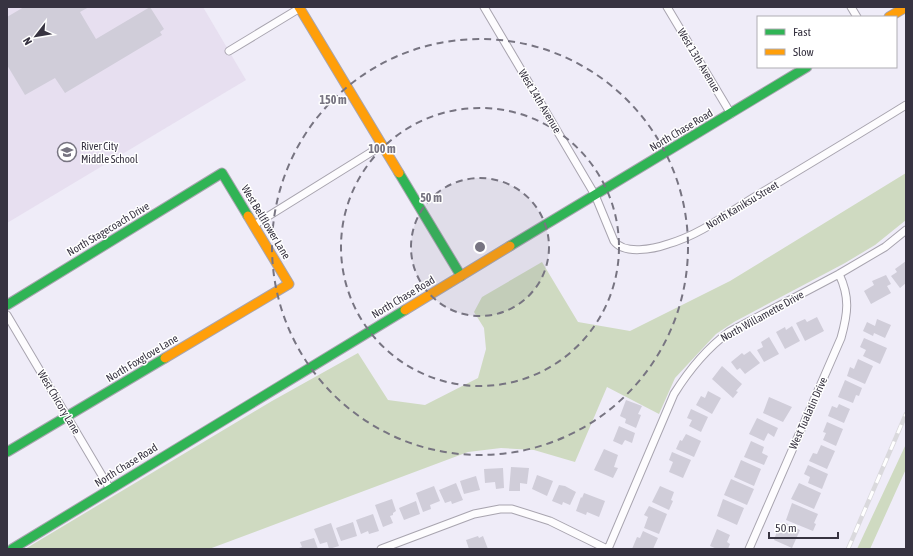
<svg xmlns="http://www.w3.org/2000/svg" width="913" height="556" viewBox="0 0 913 556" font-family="'Asap Condensed',sans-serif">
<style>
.education{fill:#e7dff0}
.green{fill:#cfdac1}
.building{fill:#d0cdd9}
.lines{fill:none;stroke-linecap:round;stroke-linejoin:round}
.street-casing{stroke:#a8a4af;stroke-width:9}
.fast-casing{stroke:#a8a4af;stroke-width:11}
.slow-casing{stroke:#a8a4af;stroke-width:11}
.street{stroke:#fdfcfe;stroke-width:7}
.fast{stroke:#30b455;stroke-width:9}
.slow{stroke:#ff9f0a;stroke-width:9}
.rail-casing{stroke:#dad9dd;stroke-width:4.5}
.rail{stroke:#fff;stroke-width:3;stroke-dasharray:9;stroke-linecap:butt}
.ring{fill:none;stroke:#777481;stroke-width:2;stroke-dasharray:7 5}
.labels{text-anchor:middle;stroke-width:3;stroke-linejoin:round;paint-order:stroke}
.street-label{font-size:11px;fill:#373341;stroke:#fff}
.poi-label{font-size:11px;fill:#373341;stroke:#fff;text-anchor:start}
.centre{fill:#777481;stroke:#fff;stroke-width:2}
.ring-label{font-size:12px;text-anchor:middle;font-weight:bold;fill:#777481;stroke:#fff;stroke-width:3;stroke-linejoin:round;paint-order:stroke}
</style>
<rect width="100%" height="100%" fill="#efecf8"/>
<path class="education" d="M7 7H203L246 80 7 223Z"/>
<path class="green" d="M906 173V220L875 245 845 263 734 322 716 334 675 378 659 414 607 387 575 462 534 450 501 448 468 452 209 549H25L272 401 358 353 388 400 425 405 478 378 486 349 484 328 474 312 482 297 542 262 578 322 630 331 730 281Z
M906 444V469L870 549H857Z"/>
<path class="building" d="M24 7H89L80 12 96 39 150 7 164 29 160 32 162 35 65 93 55 78 25 95 7 65V17Z
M906 261V283L900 288 891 276 897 272 895 269Z
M886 275 891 284 887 286 891 293 871 304 864 291 874 285 872 281Z
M817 317 824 331 805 341 796 323 805 319 807 322Z
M877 319 891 325 885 338 874 333 873 336 863 331 867 322 875 326Z
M792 326 800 341 785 349 776 332 785 327 786 330Z
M769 337 779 354 764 362 757 350 763 347 761 342Z
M864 338 887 348 880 364 863 356 866 350 860 347Z
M750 351 760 363 745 374 740 368 737 370 731 362 742 353 744 355Z
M858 359 873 366 865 384 847 376 850 367 854 369Z
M722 366 742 384 736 391 738 392 733 398 712 379Z
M845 380 862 388 859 396 856 395 853 403 838 397Z
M708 391 721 398 712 414 696 405 701 396 705 398Z
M769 397 792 407 783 422 763 413Z
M626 400 642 406 638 414 641 415 636 428 625 423 626 419 620 416Z
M839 404 850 409 844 423 828 416 832 406 837 408Z
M691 409 708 417 701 432 689 426 692 420 687 418Z
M757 418 778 428 774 437 768 433 764 441 749 434Z
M827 422 843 429 836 446 823 440 826 433 823 432Z
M619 426 635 433 632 443 625 440 622 445 613 441Z
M686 434 701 441 694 457 676 449 680 440 682 441Z
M751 441 764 447 762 453 768 456 764 465 744 457Z
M821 445 835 451 827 469 809 461 813 453 817 454Z
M604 449 618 455 614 467 618 468 613 478 594 470Z
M672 452 691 460 683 478 669 472 673 462 669 460Z
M741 460 761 469 754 486 734 477Z
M808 465 828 474 822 489 808 483 810 477 804 474Z
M511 467 529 468 527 484 520 483V491H509Z
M503 468 504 488 496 489 495 482 485 483 484 469Z
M537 475 553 481 547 496 532 489Z
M476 476 480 490 464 494 460 481Z
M731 479 754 489 747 505 724 495Z
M456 483 463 500 452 504 451 501 445 503 439 490Z
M799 483 821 493 814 509 791 499Z
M559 485 565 486 576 492 570 505 563 502 562 505 552 501Z
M434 486 440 501 430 505 431 509 423 512 416 493Z
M660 486 674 492 671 500 673 501 669 510 652 502Z
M584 493 605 501 599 517 587 512 586 515 576 511 581 497 582 498Z
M392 499 396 511 393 513V515L390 516 393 523 383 527 375 505Z
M723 499 744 508 737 525 717 516Z
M416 501 420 514 404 520 399 508Z
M792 503 818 514 814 523 816 524 813 531 786 520Z
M649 506 667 514 659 534 644 528 648 517 644 515Z
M373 514 379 531 369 534 368 531 361 534 356 520Z
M353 522 357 536 341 541 336 528Z
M331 523 339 546 329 549 327 542 320 544 314 529Z
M786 523 800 530 792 548 774 540 777 531 781 533Z
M717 529 730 535 727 542 730 544 728 549H717L710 546Z
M643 531 658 538 653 549H632L637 537 640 538Z
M478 536 479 538 483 536 488 549H469L466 540Z
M314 538 318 549H300L299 548 302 547 300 542Z"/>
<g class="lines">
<defs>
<path id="street" d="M484 7 595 195 614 241C624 255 654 249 668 244 700 235 728 213 756 196 806 166 856 136 906 105
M667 7 731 114
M851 7 857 17
M229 51 300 8
M254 225 381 146
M7 315 110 489
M381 549 474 514 500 509H512L550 521 607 549
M608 549 674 394C689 370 706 349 729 332L839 274 885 247 906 230
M749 549 841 338C848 313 850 297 839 274"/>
<path id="fast" d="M399 173 461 276
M510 246 807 67
M7 305 222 173 248 216
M7 452 165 358
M12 549 405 310"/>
<path id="slow" d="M299 7 399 173
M889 17 906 7
M405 310 510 246
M165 358 289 284 248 216"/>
</defs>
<use href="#street" class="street-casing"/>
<use href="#fast" class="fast-casing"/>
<use href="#slow" class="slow-casing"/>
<use href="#street" class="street"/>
<use href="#fast" class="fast"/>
<use href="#slow" class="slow"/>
<defs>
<path id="rail" d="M848 549 906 414"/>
</defs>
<use href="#rail" class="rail-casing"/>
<use href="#rail" class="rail"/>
</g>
<circle cx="480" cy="247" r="69" fill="#777481" fill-opacity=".12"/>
<g class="ring">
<circle cx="480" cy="247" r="69"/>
<circle cx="480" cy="247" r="139"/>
<circle cx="480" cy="247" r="208"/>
</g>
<defs>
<symbol id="school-ring" viewBox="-11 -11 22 22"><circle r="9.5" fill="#fff" stroke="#777481" stroke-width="1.5"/><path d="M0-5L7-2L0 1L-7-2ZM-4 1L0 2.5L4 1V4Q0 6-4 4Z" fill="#777481"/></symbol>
</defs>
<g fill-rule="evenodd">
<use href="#school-ring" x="56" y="141" width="22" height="22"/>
</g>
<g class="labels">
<g class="street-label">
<text transform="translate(699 60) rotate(59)" y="4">West 13th Avenue</text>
<text transform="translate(540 101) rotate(59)" y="4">West 14th Avenue</text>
<text transform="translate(681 130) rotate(-31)" y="4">North Chase Road</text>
<text transform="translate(742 205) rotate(-31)" y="4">North Kaniksu Street</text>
<text transform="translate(266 222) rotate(59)" y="4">West Bellflower Lane</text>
<text transform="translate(108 229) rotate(-31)" y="4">North Stagecoach Drive</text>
<text transform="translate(403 297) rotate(-31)" y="4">North Chase Road</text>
<text transform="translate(762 316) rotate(-29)" y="4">North Willamette Drive</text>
<text transform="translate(142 358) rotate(-31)" y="4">North Foxglove Lane</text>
<text transform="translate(59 402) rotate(59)" y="4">West Chicory Lane</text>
<text transform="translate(808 413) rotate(-66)" y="4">West Tualatin Drive</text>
<text transform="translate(126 465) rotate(-32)" y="4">North Chase Road</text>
</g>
<g class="poi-label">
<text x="81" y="150">River City<tspan x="81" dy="13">Middle School</tspan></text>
</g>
</g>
<circle cx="480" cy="247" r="6" class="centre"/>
<g class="ring-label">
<text x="333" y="104">150 m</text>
<text x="382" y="153">100 m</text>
<text x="431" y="202">50 m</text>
</g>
<rect width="913" height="556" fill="none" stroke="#373341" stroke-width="16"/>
<rect x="757" y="16" width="140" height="52" fill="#ffffff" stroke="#afadb3"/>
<rect x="765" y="29" width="20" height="6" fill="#30b455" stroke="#afadb3"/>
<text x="793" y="36" font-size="12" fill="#373341">Fast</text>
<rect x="765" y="49" width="20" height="6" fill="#ff9f0a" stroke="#afadb3"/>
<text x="793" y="56" font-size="12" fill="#373341">Slow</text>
<g transform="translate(36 36) rotate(239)" stroke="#ffffff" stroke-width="3" paint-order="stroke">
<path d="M0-3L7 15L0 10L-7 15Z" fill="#373341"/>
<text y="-6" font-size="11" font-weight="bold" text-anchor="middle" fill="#373341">N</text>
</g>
<path d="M769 532v6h69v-6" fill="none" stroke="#373341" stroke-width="2"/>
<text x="775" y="532" font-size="12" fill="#373341" stroke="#ffffff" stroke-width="3" paint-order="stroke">50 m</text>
</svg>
